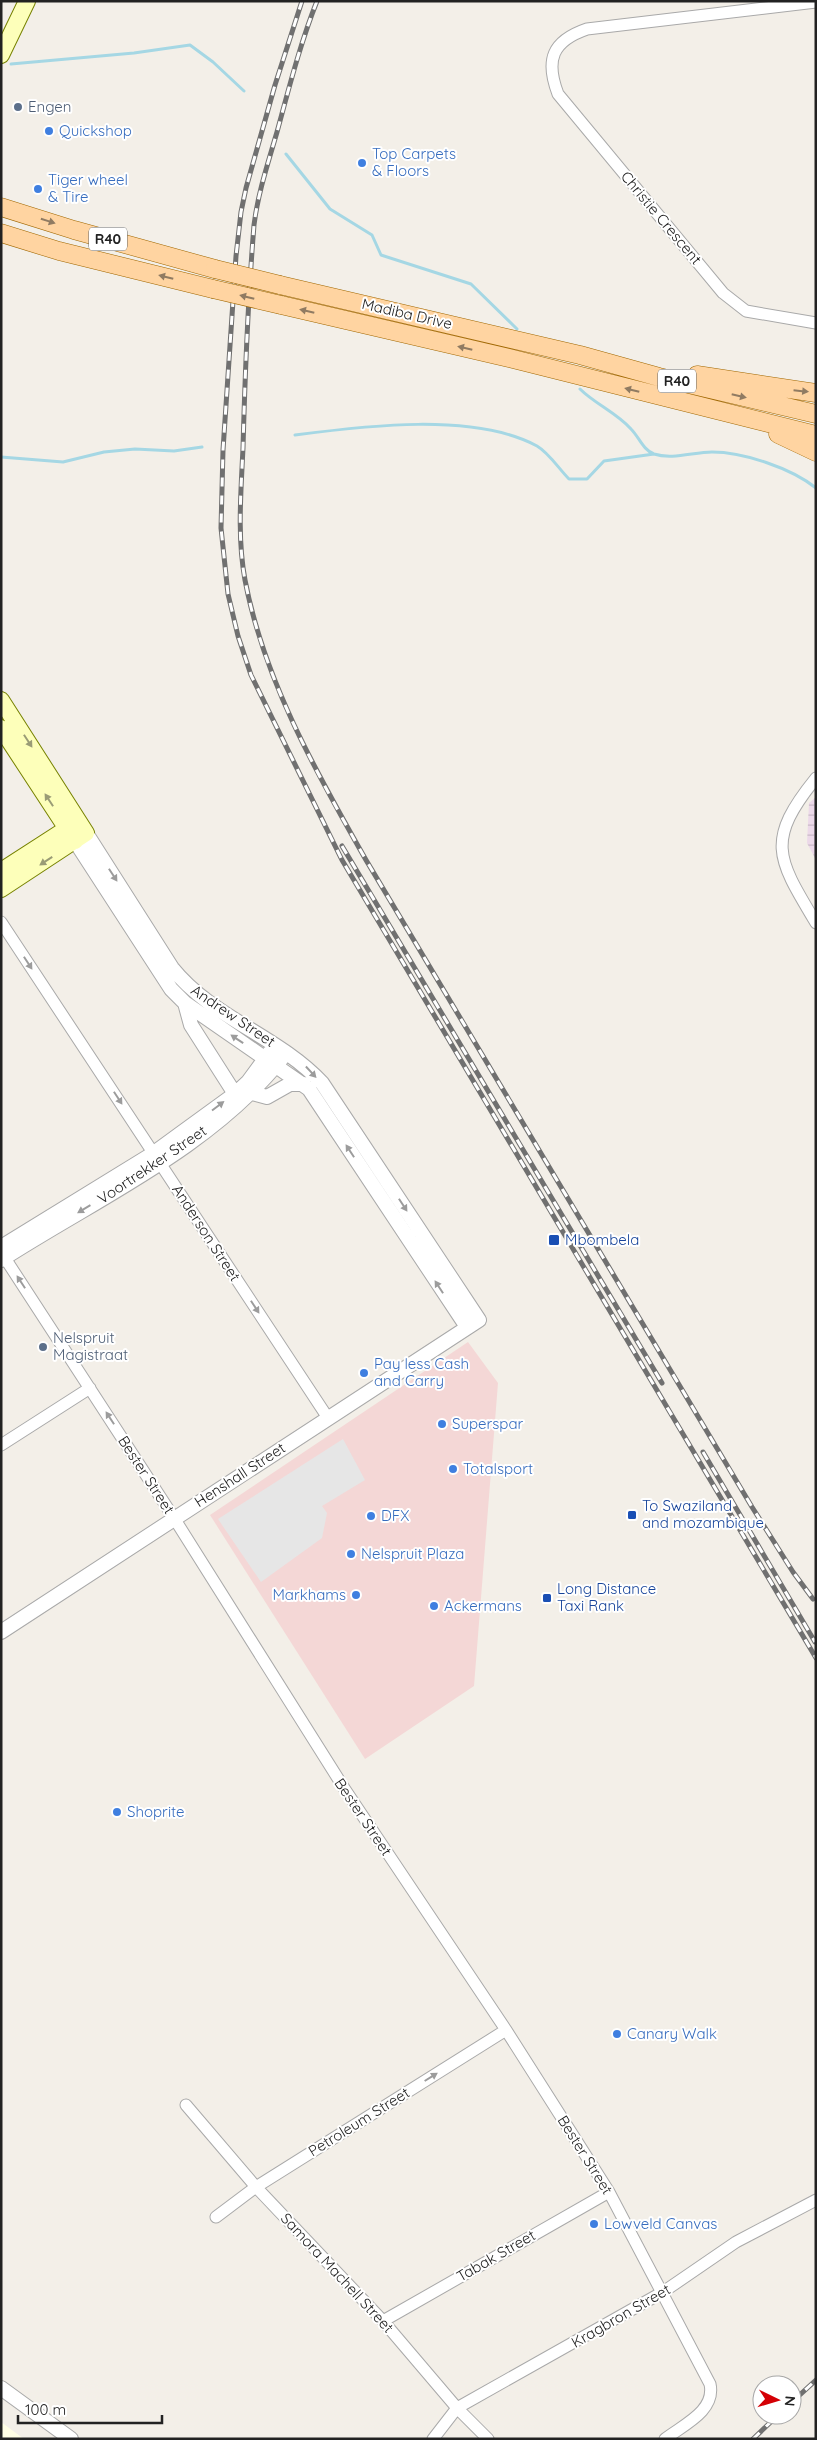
<svg xmlns="http://www.w3.org/2000/svg" width="817" height="2440" viewBox="0 0 817 2440" font-family="Quicksand,sans-serif">
<style>
.commercial{fill:#f4d7d6}
.industrial{fill:url(#industrial-grid)}
.education{fill:#fffee5}
.parking{fill:#e6e6e6}
.lines{fill:none;stroke-linecap:round;stroke-linejoin:round}
.stream{stroke:#a5d7e4;stroke-width:3}
.minor-casing{stroke:#a9a9a9;stroke-width:13}
.tertiary-casing{stroke:#a9a9a9;stroke-width:16}
.secondary-casing{stroke:#778200;stroke-width:18}
.primary-casing{stroke:#a06700;stroke-width:19}
.minor{stroke:#fff;stroke-width:11}
.tertiary{stroke:#fff;stroke-width:14}
.secondary{stroke:#fdffba;stroke-width:16}
.primary{stroke:#ffd4a1;stroke-width:18}
.rail-casing{stroke:#707070;stroke-width:5}
.rail{stroke:#fff;stroke-width:3;stroke-dasharray:9;stroke-linecap:butt}
.primary-bridge-casing{stroke:#a06700;stroke-width:19;stroke-linecap:butt}
.primary-bridge{stroke:#ffd4a1;stroke-width:18}
.oneway{fill:#907b62}
.oneway2{fill:#9a9c76}
.oneway3{fill:#9c9c9c}
.service-dot{fill:#5c6f8a;stroke:#fff;stroke-width:2}
.shop-dot{fill:#3f7fe0;stroke:#fff;stroke-width:2}
.transit-dot{fill:#1a4fb4;stroke:#fff;stroke-width:2}
.labels{text-anchor:middle;stroke-width:4;stroke-linejoin:round;paint-order:stroke}
.shield{fill:#fff;stroke:#646464;stroke-width:1}
.shield-label{font-size:14px;font-weight:bold;fill:#222}
.service-label{font-size:15px;fill:#4e5e75;stroke:#fff;text-anchor:start}
.shop-label{font-size:15px;fill:#366cbe;stroke:#fff;text-anchor:start}
.street-label{font-size:15px;fill:#222;stroke:#fff}
.transit-label{font-size:15px;fill:#164399;stroke:#fff;text-anchor:start}
</style>
<defs>
<pattern id="industrial-grid" width="8" height="8" patternUnits="userSpaceOnUse" patternTransform="scale(1.25)"><rect width="8" height="8" fill="#ecd9e9"/><path d="M0 4h8M4 0v8" fill="none" stroke="#cabac8"/></pattern>
</defs>
<rect width="100%" height="100%" fill="#f3efe8"/>
<path class="commercial" d="M468 1342 498 1383 474 1686 365 1759 210 1515Z"/>
<path class="industrial" d="M816 797V860L807 843 809 803Z"/>
<path class="education" d="M1 2422 24 2439H1Z"/>
<path class="parking" d="M343 1439 365 1480 322 1506 327 1513 322 1538 261 1582 218 1519Z"/>
<g class="lines">
<path class="stream" d="M11 64 134 53 190 45 213 62 244 91
M286 154 330 209 372 235 381 255 471 284 517 329
M580 389C595 404 617 413 631 429 639 437 643 450 654 454 672 460 694 452 712 452 743 452 791 468 816 488
M295 435C364 426 474 412 537 446 549 453 559 469 569 479H587L604 461 654 454
M1 457 63 462 104 452 135 449 174 451 202 447"/>
<defs>
<path id="minor" d="M816 2 587 29C552 41 545 60 558 94L723 293 746 311 816 323
M816 778C765 841 777 858 816 923
M1 922 328 1418
M1 1252 174 1518 344 1788 506 2030 609 2192 710 2384C716 2411 683 2425 665 2439
M1 1445 90 1388
M186 2105 256 2187 383 2321 457 2408 488 2439
M216 2217 256 2187 506 2030
M383 2321 609 2192
M433 2439 457 2408 663 2292 736 2242 816 2200"/>
<path id="tertiary" d="M75 841 171 989 185 1003 309 1089 467 1327
M185 1003 191 1025 235 1094
M252 1093 267 1097 290 1084H304
M1 1247 154 1153 180 1134 235 1094 248 1082 270 1052
M1 1260C97 1198 209 1149 282 1058
M1 1632 479 1320 322 1083C278 1036 212 1018 172 968L86 833
M1 2388 71 2439"/>
<path id="secondary" d="M1 55 27 1
M1 700 86 833 1 889
M1 728 75 841
M1 871 77 822"/>
<path id="primary" d="M1 207 74 230 215 269
M1 233 59 251 213 289
M280 285 580 355 659 377 816 414
M281 305 513 359 816 435
M697 375 816 393
M778 434 816 452"/>
</defs>
<use href="#minor" class="minor-casing"/>
<use href="#tertiary" class="tertiary-casing"/>
<use href="#secondary" class="secondary-casing"/>
<use href="#primary" class="primary-casing"/>
<use href="#minor" class="minor"/>
<use href="#tertiary" class="tertiary"/>
<use href="#secondary" class="secondary"/>
<use href="#primary" class="primary"/>
<defs>
<path id="rail" d="M302 1 275 85 246 188 241 212 236 256 223 450 221 528 228 594 238 636 251 675 342 860 816 1658
M317 1C300 44 289 88 277 132 268 163 258 193 254 225 248 299 245 373 243 448 241 491 237 537 245 580 264 680 316 772 366 860L752 1507 793 1572 813 1599
M342 846 662 1383
M703 1452 815 1642
M792 2402 816 2380
M753 2439 778 2415"/>
</defs>
<use href="#rail" class="rail-casing"/>
<use href="#rail" class="rail"/>
<defs>
<path id="primary-bridge" d="M215 269 280 285
M213 289 281 305"/>
</defs>
<use href="#primary-bridge" class="primary-bridge-casing"/>
<use href="#primary-bridge" class="primary-bridge"/>
</g>
<defs><path id="oneway-solid" d="M-6-.8H1V-3.2L6.5 0L1 3.2V.8H-6Z" transform="scale(1.25)"/></defs>
<g class="oneway">
<use href="#oneway-solid" transform="translate(48 221) rotate(18)"/>
<use href="#oneway-solid" transform="translate(166 277) rotate(-166)"/>
<use href="#oneway-solid" transform="translate(247 297) rotate(-166)"/>
<use href="#oneway-solid" transform="translate(307 311) rotate(-167)"/>
<use href="#oneway-solid" transform="translate(465 348) rotate(-167)"/>
<use href="#oneway-solid" transform="translate(632 390) rotate(-166)"/>
<use href="#oneway-solid" transform="translate(801 391) rotate(6)"/>
<use href="#oneway-solid" transform="translate(739 396) rotate(13)"/>
</g>
<g class="oneway2">
<use href="#oneway-solid" transform="translate(28 741) rotate(57)"/>
<use href="#oneway-solid" transform="translate(49 800) rotate(-123)"/>
<use href="#oneway-solid" transform="translate(46 861) rotate(147)"/>
</g>
<g class="oneway3">
<use href="#oneway-solid" transform="translate(113 875) rotate(57)"/>
<use href="#oneway-solid" transform="translate(28 963) rotate(57)"/>
<use href="#oneway-solid" transform="translate(237 1039) rotate(-146)"/>
<use href="#oneway-solid" transform="translate(311 1072) rotate(47)"/>
<use href="#oneway-solid" transform="translate(118 1098) rotate(57)"/>
<use href="#oneway-solid" transform="translate(218 1106) rotate(-37)"/>
<use href="#oneway-solid" transform="translate(350 1151) rotate(-123)"/>
<use href="#oneway-solid" transform="translate(403 1205) rotate(57)"/>
<use href="#oneway-solid" transform="translate(84 1209) rotate(149)"/>
<use href="#oneway-solid" transform="translate(21 1282) rotate(-123)"/>
<use href="#oneway-solid" transform="translate(439 1287) rotate(-123)"/>
<use href="#oneway-solid" transform="translate(255 1307) rotate(57)"/>
<use href="#oneway-solid" transform="translate(110 1418) rotate(-123)"/>
<use href="#oneway-solid" transform="translate(431 2077) rotate(-32)"/>
</g>
<g class="service-dot">
<circle cx="18" cy="107" r="5"/>
<circle cx="43" cy="1347" r="5"/>
</g>
<g class="shop-dot">
<circle cx="49" cy="131" r="5"/>
<circle cx="362" cy="163" r="5"/>
<circle cx="38" cy="189" r="5"/>
<circle cx="364" cy="1373" r="5"/>
<circle cx="442" cy="1424" r="5"/>
<circle cx="453" cy="1469" r="5"/>
<circle cx="371" cy="1516" r="5"/>
<circle cx="351" cy="1554" r="5"/>
<circle cx="356" cy="1595" r="5"/>
<circle cx="434" cy="1606" r="5"/>
<circle cx="117" cy="1812" r="5"/>
<circle cx="617" cy="2034" r="5"/>
<circle cx="594" cy="2224" r="5"/>
</g>
<g class="transit-dot">
<rect x="548" y="1234" width="12" height="12" rx="2.5"/>
<rect x="627" y="1510" width="10" height="10" rx="2.5"/>
<rect x="542" y="1593" width="10" height="10" rx="2.5"/>
</g>
<g class="labels">
<g class="shield">
<rect x="89" y="227.5" width="38" height="23" rx="4"/>
<rect x="658" y="369.5" width="38" height="23" rx="4"/>
</g>
<g class="shield-label">
<text x="108" y="244">R40</text>
<text x="677" y="386">R40</text>
</g>
<g class="service-label">
<text x="28" y="112">Engen</text>
<text x="53" y="1343">Nelspruit<tspan x="53" dy="17">Magistraat</tspan></text>
</g>
<g class="shop-label">
<text x="59" y="136">Quickshop</text>
<text x="372" y="159">Top Carpets<tspan x="372" dy="17">&amp; Floors</tspan></text>
<text x="48" y="185">Tiger wheel<tspan x="48" dy="17">&amp; Tire</tspan></text>
<text x="374" y="1369">Pay less Cash<tspan x="374" dy="17">and Carry</tspan></text>
<text x="452" y="1429">Superspar</text>
<text x="463" y="1474">Totalsport</text>
<text x="381" y="1521">DFX</text>
<text x="361" y="1559">Nelspruit Plaza</text>
<text x="346" y="1600" text-anchor="end">Markhams</text>
<text x="444" y="1611">Ackermans</text>
<text x="127" y="1817">Shoprite</text>
<text x="627" y="2039">Canary Walk</text>
<text x="604" y="2229">Lowveld Canvas</text>
</g>
<g class="street-label">
<text transform="translate(661 218) rotate(50)" y="5">Christie Crescent</text>
<text transform="translate(407 314) rotate(13)" y="5">Madiba Drive</text>
<text transform="translate(233 1016) rotate(34)" y="5">Andrew Street</text>
<text transform="translate(152 1165) rotate(-34)" y="5">Voortrekker Street</text>
<text transform="translate(206 1233) rotate(57)" y="5">Anderson Street</text>
<text transform="translate(146 1475) rotate(57)" y="5">Bester Street</text>
<text transform="translate(240 1475) rotate(-33)" y="5">Henshall Street</text>
<text transform="translate(363 1817) rotate(56)" y="5">Bester Street</text>
<text transform="translate(359 2122) rotate(-32)" y="5">Petroleum Street</text>
<text transform="translate(585 2155) rotate(58)" y="5">Bester Street</text>
<text transform="translate(496 2256) rotate(-30)" y="5">Tabak Street</text>
<text transform="translate(337 2273) rotate(47)" y="5">Samora Machell Street</text>
<text transform="translate(621 2316) rotate(-30)" y="5">Kragbron Street</text>
</g>
<g class="transit-label">
<text x="565" y="1245">Mbombela</text>
<text x="642" y="1511">To Swaziland<tspan x="642" dy="17">and mozambique</tspan></text>
<text x="557" y="1594">Long Distance<tspan x="557" dy="17">Taxi Rank</tspan></text>
</g>
</g>
<rect width="817" height="2440" fill="none" stroke="#222222" stroke-width="5"/>
<g transform="translate(777 2400) rotate(95)"><circle r="24" fill="#ffffff" stroke="#a7a7a7"/>
<path d="M0-4L9 19L0 12L-9 19Z" fill="#d40005"/>
<text y="-8" font-size="14" font-weight="bold" text-anchor="middle" fill="#222222">N</text>
</g>
<path d="M18 2415v8h144v-8" fill="none" stroke="#222222" stroke-width="2.5"/>
<text x="25" y="2415" font-size="15" fill="#222222" stroke="#ffffff" stroke-width="4" paint-order="stroke">100 m</text>
</svg>
